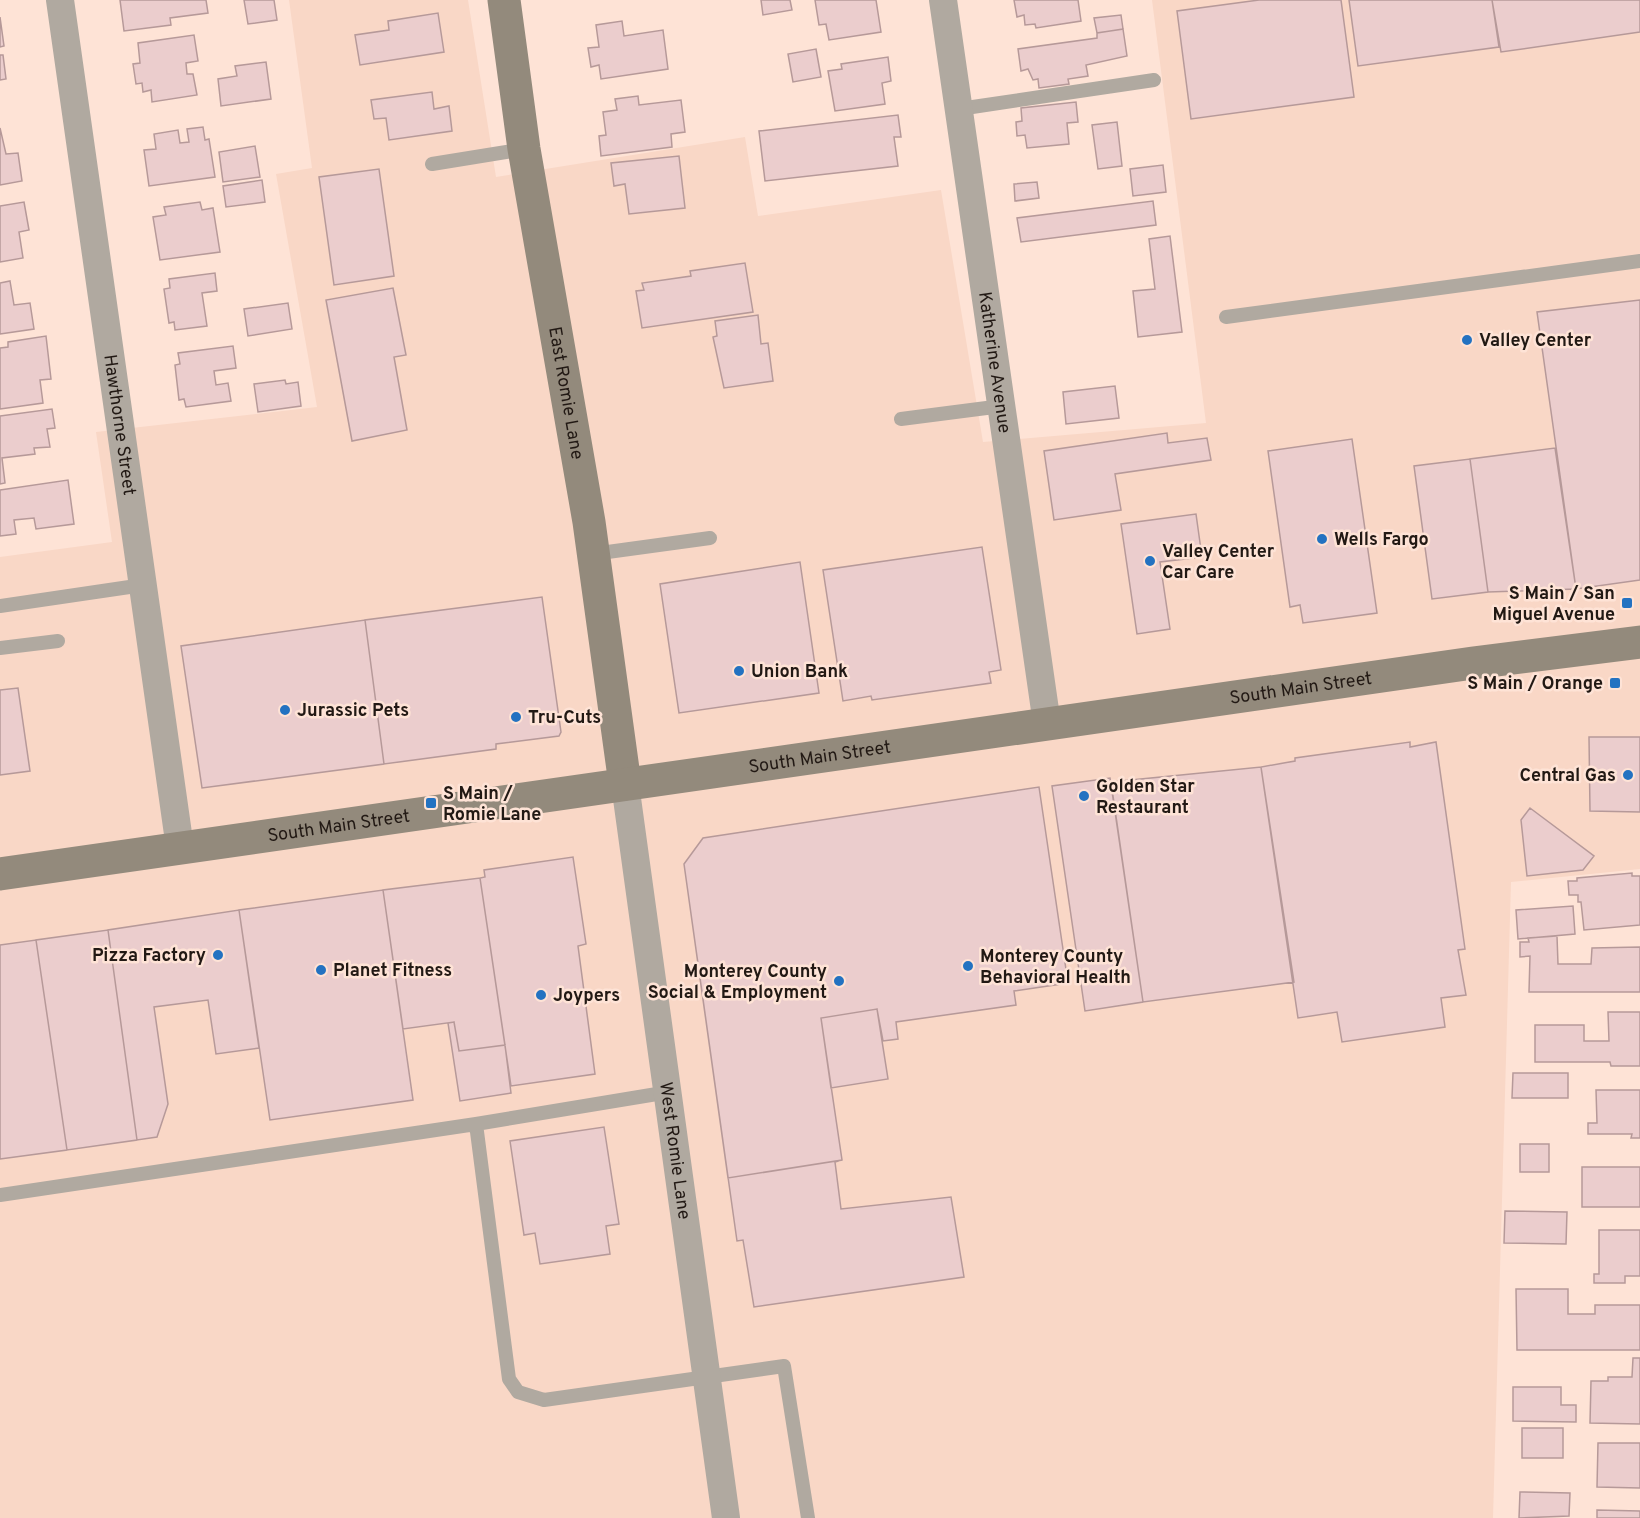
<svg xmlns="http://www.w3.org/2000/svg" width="1640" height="1518" viewBox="0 0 1640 1518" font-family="Overpass,sans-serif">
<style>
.built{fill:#f9d7c6}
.building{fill:#ebcdcd;stroke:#b69999;stroke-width:1.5}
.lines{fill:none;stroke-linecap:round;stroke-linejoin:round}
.lane{stroke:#b0a9a0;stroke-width:14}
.street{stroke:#b0a9a0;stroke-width:28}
.secondary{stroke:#938a7c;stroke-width:33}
.poi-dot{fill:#2372c1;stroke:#fee3d6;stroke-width:2}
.labels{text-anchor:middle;stroke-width:5;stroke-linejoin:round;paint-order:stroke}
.poi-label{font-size:18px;font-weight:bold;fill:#221914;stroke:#fee3d6;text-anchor:start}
.street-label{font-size:18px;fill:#221914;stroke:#fee3d6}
</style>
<rect width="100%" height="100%" fill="#fee3d6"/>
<path class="built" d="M289 0H468L496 177 745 137 758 216 941 190 983 442 1206 423 1152 0H1640V869L1511 882 1493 1518H0V557L112 542 96 432 317 407 276 174 312 168Z"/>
<path class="building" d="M120 0H206L208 13 170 18 171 25 124 31Z
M244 0H274L277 20 248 24Z
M761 0H790L792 10 763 15Z
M815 0H876L881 32 829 40 826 24 819 25Z
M1014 0H1078L1081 21 1036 28 1035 24 1025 25 1024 15 1017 17Z
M1259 0H1341L1354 97 1191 119 1177 11Z
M1349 0H1492L1499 47 1358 66Z
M1492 0H1640V32L1501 52Z
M438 13 444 52 360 65 355 35 389 30 388 21Z
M1121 15 1123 29 1097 33 1094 18Z
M0 17 4 46 0 47Z
M622 21 624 36 663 30 668 69 601 79 599 65 591 67 588 48 599 47 596 25Z
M1123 29 1127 56 1086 65 1088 76 1068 79 1069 84 1039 88 1038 79 1033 80 1028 69 1021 71 1018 49 1097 38V33Z
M194 35 198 61 186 63 187 74H193L197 95 152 102 151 90 143 92 142 83 136 84 133 64 140 63 138 43Z
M816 49 821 77 793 82 788 54Z
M0 55H3L6 79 0 80Z
M888 57 891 81 882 83 885 104 835 111 828 71 842 69 841 64Z
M266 62 271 99 221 106 218 79 237 76 235 66Z
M432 92 434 109 449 106 452 131 389 140 386 118 374 119 371 100Z
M638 96 639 105 681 100 685 132 671 134 672 147 601 156 599 136 606 135 603 112 617 110 615 99Z
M1076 102 1078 122 1067 123 1069 144 1027 148 1025 135 1017 136 1016 122 1022 121 1021 108Z
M898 115 901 137H894L898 166 765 181 759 131Z
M1117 122 1122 166 1098 169 1092 125Z
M203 127 205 140 209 139 215 177 149 186 144 150 156 149 154 134 178 130 180 143 189 142 187 129Z
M0 128 6 154 18 153 22 181 0 185Z
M255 146 260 177 223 182 219 152Z
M679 156 685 208 629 214 625 184 614 186 611 163Z
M1163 165 1166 192 1133 196 1130 169Z
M379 169 394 276 334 285 319 177Z
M262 180 265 202 226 207 223 186Z
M1037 182 1039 198 1015 201 1014 184Z
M1153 201 1156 225 1021 242 1017 218Z
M24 202 29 230 19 232 23 258 0 262V206Z
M200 202 202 210 213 208 220 252 160 260 153 217 166 215 164 207Z
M1170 236 1182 332 1138 337 1133 291 1155 289 1149 239Z
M745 263 753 312 642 328 636 291 644 290 642 283 691 276 690 271Z
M215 273 217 291 202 293 207 326 175 330 174 322 169 323 164 289 170 288 169 279Z
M10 281 14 305 30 303 34 329 0 334V283Z
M393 288 406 355 394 357 407 430 352 441 326 300Z
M1640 300V580L1576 589 1537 312Z
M288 303 292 329 248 336 244 309Z
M758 315 761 344 768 343 773 381 724 388 713 337 717 336 715 321Z
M46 336 51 379 40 380 43 403 0 409V348L8 347V342Z
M233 346 236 368 214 371 216 385 228 383 231 401 186 407 184 399 179 400 175 365 180 364 178 353Z
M285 380 286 384 298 382 301 406 258 412 254 384Z
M1115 386 1119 418 1066 424 1063 392Z
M52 409 55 428 47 429 50 447 34 448 35 454 2 458 5 483 0 484V416Z
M1167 433 1168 443 1207 438 1211 460 1115 474 1121 510 1054 520 1044 451Z
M1352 439 1377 613 1303 623 1300 605 1290 607 1268 451Z
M1555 448 1576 589 1488 592 1470 459Z
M1470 459 1488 592 1432 599 1414 466Z
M68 480 74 524 36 529 34 518 14 520 16 534 0 536V490Z
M1196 514 1202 557 1160 562 1170 629 1137 634 1121 524Z
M982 547 1001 670 989 672 991 683 872 700 871 696 843 701 823 570Z
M800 562 819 693 679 713 660 584Z
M542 597 561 732 559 736 496 744V749L384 764 365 620Z
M365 620 384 764 202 788 181 646Z
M18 688 30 771 0 775V690Z
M1589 737H1640V812L1590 811Z
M1410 742V747L1436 742 1465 949 1458 950 1466 995 1441 998 1445 1027 1342 1042 1337 1012 1298 1018 1261 767 1295 761V758Z
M1261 767 1294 982 1143 1002 1111 782Z
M1110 778 1143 1002 1085 1011 1052 786Z
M1039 787 1068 983 1014 991 1016 1005 896 1022 898 1039 883 1041 877 1009 821 1018 842 1160 835 1162 841 1209 951 1197 964 1277 754 1307 743 1240 737 1241 684 864 703 838Z
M1039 787 1068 983 1014 991 1016 1005 896 1022 898 1039 883 1041 877 1009 821 1018 842 1160 728 1178 684 864 703 838Z
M1530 808 1594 856 1583 870 1527 876 1521 820Z
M573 857 586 944 578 946 595 1074 511 1086 480 878 485 877 484 870Z
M1632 873V876H1640V925L1584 930 1581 902H1578V895H1569L1568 881H1577V878Z
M480 878 505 1045 459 1051 454 1022 403 1029 383 890Z
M383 890 413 1100 270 1120 239 910Z
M1573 906 1575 934 1518 939 1516 910Z
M239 910 259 1048 216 1054 208 1000 154 1007 168 1104 157 1137 137 1140 108 930Z
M108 930 137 1140 67 1150 36 940Z
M1557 936 1558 964H1591L1592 948 1640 947V992H1529L1530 956 1520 957V942H1529L1528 938Z
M36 940 67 1150 0 1159V945Z
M877 1009 888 1079 831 1088 821 1018Z
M1608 1012H1640V1066H1611L1610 1062H1535V1025H1584V1041H1609Z
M454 1022 459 1051 505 1045 511 1093 460 1101 448 1023Z
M1513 1073H1568V1098H1512Z
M1596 1090H1640V1138H1631L1632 1134H1588V1123H1597Z
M604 1127 619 1224 606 1226 610 1254 540 1264 535 1233 524 1235 510 1141Z
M1520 1144H1549V1172H1520Z
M1582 1167H1640V1207H1582Z
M1505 1211 1567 1212 1566 1244 1504 1243Z
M1599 1230H1640V1276H1625V1283H1594V1274H1599Z
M1516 1289H1568V1314H1595V1305H1640V1350H1517Z
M1633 1358H1640V1424L1590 1423 1591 1381H1608V1377H1632Z
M1513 1387H1561V1405H1576V1422L1513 1421Z
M1522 1428H1563V1458H1522Z
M1598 1443H1640V1488L1597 1487Z
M1520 1492 1570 1493 1569 1516 1519 1518Z
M1597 1510 1640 1511V1518H1597Z"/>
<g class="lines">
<path class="lane" d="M959 109 1154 80
M432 164 524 149
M1226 317 1640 261
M901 419 1002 406
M593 554 710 538
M0 606 143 585
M0 648 58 641
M476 1124 509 1379 518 1392 544 1400 784 1366 808 1518
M0 1195 476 1124 669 1092"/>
<g class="street">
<path id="s1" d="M60 0 180 848"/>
<path id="s2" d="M943 0 1047 724"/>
<path id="s3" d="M625 784 726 1518"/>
</g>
<g class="secondary">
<path id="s4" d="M504 0 524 149 589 522 625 784"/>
<path id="s5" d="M0 874 1473 663 1640 642"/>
</g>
</g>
<g class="poi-dot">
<circle cx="1467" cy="340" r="6"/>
<circle cx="1322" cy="539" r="6"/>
<circle cx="1150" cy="561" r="6"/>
<rect x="1621" y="597" width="12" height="12" rx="3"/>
<circle cx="739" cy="671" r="6"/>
<rect x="1609" y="677" width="12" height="12" rx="3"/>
<circle cx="285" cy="710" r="6"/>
<circle cx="516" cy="717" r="6"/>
<circle cx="1628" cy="775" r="6"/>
<circle cx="1084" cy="796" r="6"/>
<rect x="425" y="797" width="12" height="12" rx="3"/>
<circle cx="218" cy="955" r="6"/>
<circle cx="968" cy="966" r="6"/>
<circle cx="321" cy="970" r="6"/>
<circle cx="839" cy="981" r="6"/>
<circle cx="541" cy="995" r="6"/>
</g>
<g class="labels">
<g class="poi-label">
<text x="1479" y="346">Valley Center</text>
<text x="1334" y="545">Wells Fargo</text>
<text x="1162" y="557">Valley Center<tspan x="1162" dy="21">Car Care</tspan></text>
<text x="1615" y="599" text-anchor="end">S Main / San<tspan x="1615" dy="21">Miguel Avenue</tspan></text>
<text x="751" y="677">Union Bank</text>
<text x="1603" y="689" text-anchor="end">S Main / Orange</text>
<text x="297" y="716">Jurassic Pets</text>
<text x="528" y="723">Tru-Cuts</text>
<text x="1616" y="781" text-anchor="end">Central Gas</text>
<text x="1096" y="792">Golden Star<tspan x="1096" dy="21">Restaurant</tspan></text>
<text x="443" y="799">S Main /<tspan x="443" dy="21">Romie Lane</tspan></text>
<text x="206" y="961" text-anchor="end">Pizza Factory</text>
<text x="980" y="962">Monterey County<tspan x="980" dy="21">Behavioral Health</tspan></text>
<text x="333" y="976">Planet Fitness</text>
<text x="827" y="977" text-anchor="end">Monterey County<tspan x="827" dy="21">Social &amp; Employment</tspan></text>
<text x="553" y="1001">Joypers</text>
</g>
<g class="street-label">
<text dy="6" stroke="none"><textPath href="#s2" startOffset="366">Katherine Avenue</textPath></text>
<text dy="6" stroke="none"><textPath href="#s4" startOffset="398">East Romie Lane</textPath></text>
<text dy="6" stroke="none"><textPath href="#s1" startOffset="429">Hawthorne Street</textPath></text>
<text dy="6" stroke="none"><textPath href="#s5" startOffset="1314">South Main Street</textPath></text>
<text dy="6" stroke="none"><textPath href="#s5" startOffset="828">South Main Street</textPath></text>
<text dy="6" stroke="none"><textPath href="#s5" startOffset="342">South Main Street</textPath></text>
<text dy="6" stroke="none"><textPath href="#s3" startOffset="370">West Romie Lane</textPath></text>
</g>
</g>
</svg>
